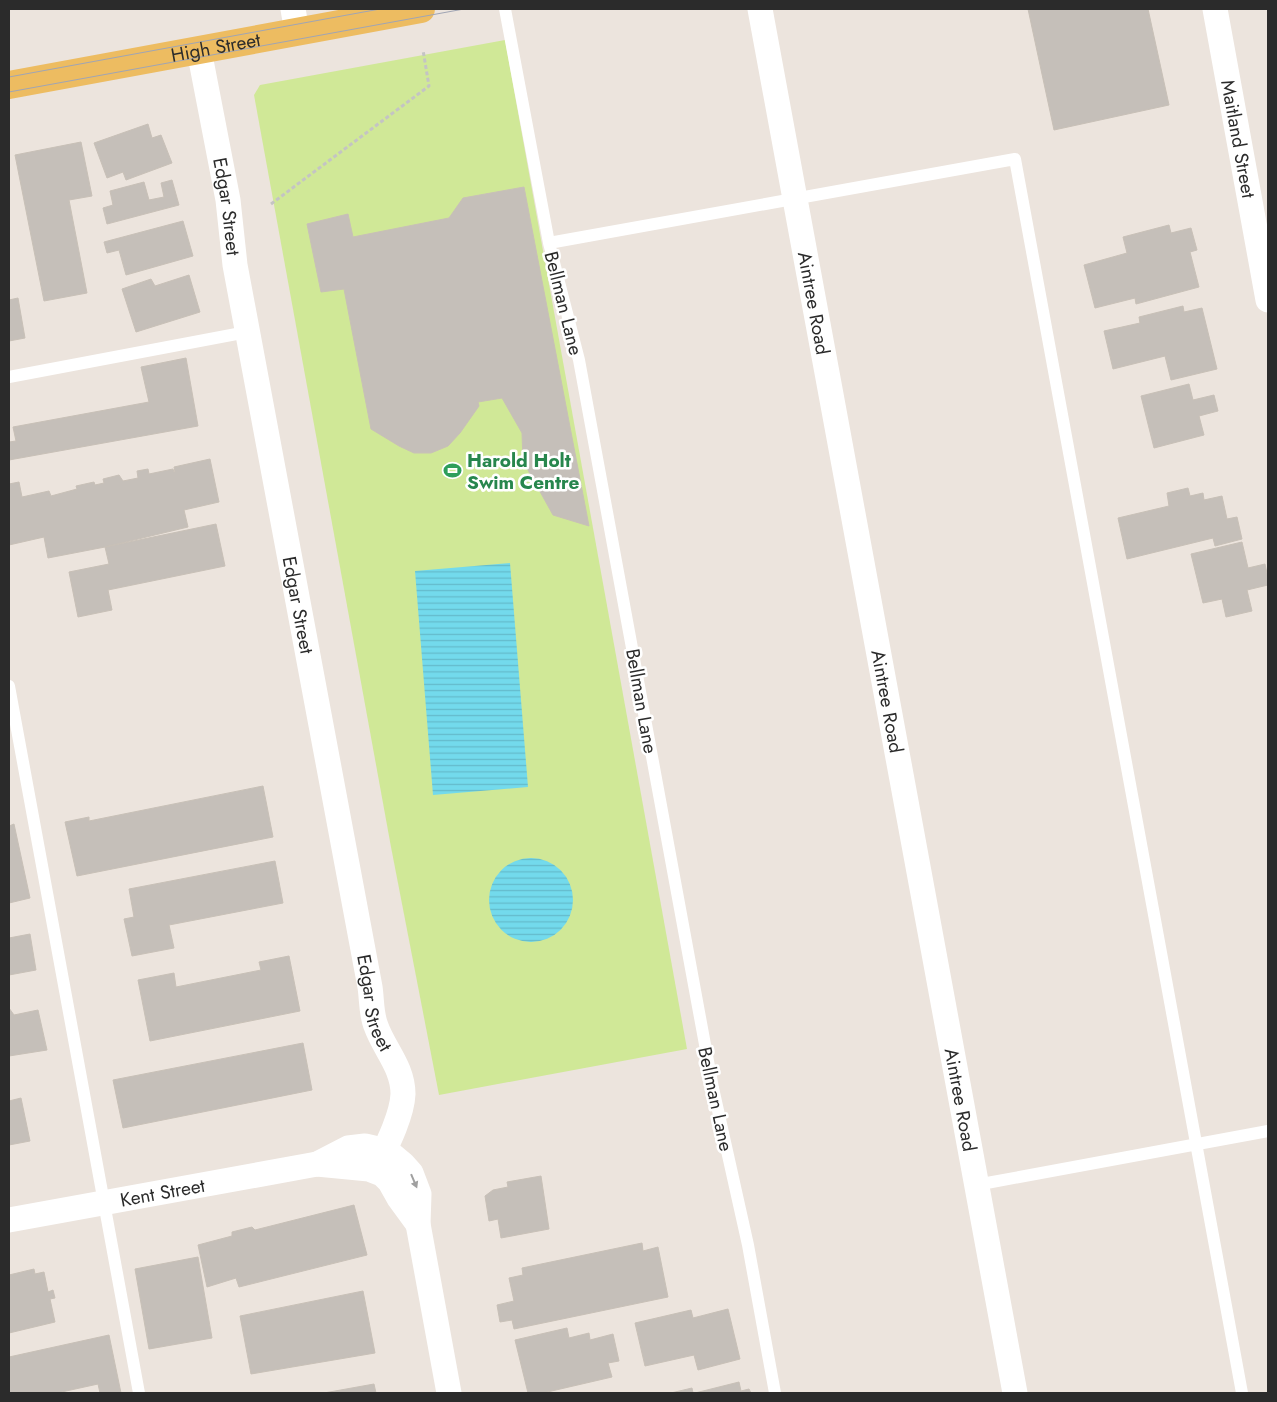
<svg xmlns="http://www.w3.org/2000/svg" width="1277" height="1402" viewBox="0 0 1277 1402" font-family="Jost,sans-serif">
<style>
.pitch{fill:#d0e897}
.water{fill:url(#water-rules)}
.building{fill:#c5bfb9;stroke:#c8c0b7}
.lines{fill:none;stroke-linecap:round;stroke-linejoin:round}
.path{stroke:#c4c4c4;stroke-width:3;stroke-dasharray:4 2.5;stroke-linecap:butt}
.lane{stroke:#fff;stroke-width:12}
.street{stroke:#fff;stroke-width:25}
.primary{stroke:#edbc61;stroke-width:28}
.tram{stroke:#a0a5b4;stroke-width:1}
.oneway{fill:#a0a0a0}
.labels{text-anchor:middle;stroke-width:5;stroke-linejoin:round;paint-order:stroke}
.street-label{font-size:19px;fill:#2b2b2b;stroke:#fff}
.leisure-label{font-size:19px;font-weight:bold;fill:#27864d;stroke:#fff;text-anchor:start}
</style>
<defs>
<pattern id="water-rules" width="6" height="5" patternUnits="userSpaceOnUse" patternTransform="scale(1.25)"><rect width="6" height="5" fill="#73daec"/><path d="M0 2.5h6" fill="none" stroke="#64bbcb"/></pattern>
</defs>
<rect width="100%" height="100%" fill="#ece4dd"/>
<path class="pitch" d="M505 40 687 1049 439 1095 391 847 254 95 260 85Z"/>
<path class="water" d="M510 563 528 787 433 795 415 571Z
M489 900a42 42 0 1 1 84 0a42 42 0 1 1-84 0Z"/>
<path class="building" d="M1028 9H1148L1169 105 1054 130Z
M148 124 152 138 161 135 172 163 126 180 123 172 107 178 94 143Z
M81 142 92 196 69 200 87 293 44 301 15 155Z
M172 180 179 205 107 224 103 208 113 205 110 191 144 182 149 200 164 197 161 183Z
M524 187 589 526 553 515 523 461 522 433 502 398 478 402 479 406 460 433 448 446 431 453H414L399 446 371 429 344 289 321 292 307 224 348 214 353 237 449 218 463 198Z
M183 221 193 256 126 275 119 250 107 253 104 242Z
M1169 225 1171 233 1191 228 1197 250 1190 252 1199 287 1136 304 1135 298 1095 308 1084 265 1127 253 1123 237Z
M189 275 200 312 136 332 122 289 151 279 155 286Z
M18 298 25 338 9 341V300Z
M1183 306 1184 312 1202 308 1217 369 1171 380 1165 356 1113 369 1104 331 1140 323 1139 317Z
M186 358 198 426 9 460V442L16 441 13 427 149 402 141 367Z
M1189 384 1193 400 1214 395 1218 411 1199 416 1204 435 1154 448 1141 396Z
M210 459 219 502 184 510 188 527 105 547 48 558 44 537 9 545V484L19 482 22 497 49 491 51 496 77 489 76 486 94 482 95 485 104 483 103 479 119 475 123 481 138 478 137 471 148 469 149 474 173 469 174 472H175L174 467Z
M1188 488 1190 496 1203 493 1204 500 1222 496 1227 519 1237 517 1242 539 1215 546 1213 538 1127 559 1118 518 1169 506 1167 493Z
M216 524 225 566 108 590 112 610 78 617 69 572 109 564 105 547Z
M1242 542 1248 568 1265 564 1268 578V585L1247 590 1252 611 1226 617 1222 599 1203 603 1191 554Z
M263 786 273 837 77 876 65 822 89 817V821Z
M14 824 30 898 9 903V826Z
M275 861 283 903 169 925 174 948 132 956 124 919 134 917 129 889Z
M30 934 36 970 9 975V938Z
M289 956 300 1011 150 1041 138 980 174 973 176 987 261 970 259 962Z
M9 1008 14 1015 38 1010 47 1050 9 1056Z
M303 1043 312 1090 123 1128 113 1080Z
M21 1098 30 1141 9 1145V1101Z
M541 1176 549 1229 501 1238 498 1219 489 1221 485 1196 493 1190 508 1187 507 1182Z
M354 1205 367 1255 239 1287 236 1278 207 1287 198 1245 232 1236V1232L252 1227 255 1230Z
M642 1243 643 1251 658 1247 668 1297 514 1329 512 1320 500 1322 497 1305 514 1301 509 1278 523 1275 522 1268Z
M198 1257 212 1338 149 1349 135 1269Z
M34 1269 35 1274 44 1272 48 1292 53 1290 55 1298 50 1299 55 1322 9 1333V1275Z
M363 1291 375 1353 251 1374 240 1316Z
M728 1309 740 1359 698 1370 694 1355 645 1366 635 1323 691 1310 693 1318Z
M567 1328 569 1338 589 1333 590 1340 613 1334 619 1361 608 1363 612 1377 543 1393H528L515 1340Z
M109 1335 121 1393H100L98 1384 57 1393H9V1357Z
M739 1382 741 1391 749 1389 751 1393H695Z
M374 1384 376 1393H324Z
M692 1388 693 1393H671Z"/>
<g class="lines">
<path class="path" d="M271 204 429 86 423 50"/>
<path class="lane" d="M505 9 549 243 579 360 713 1088 748 1245 775 1393
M549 243 1015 159 1242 1393
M9 377 247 332
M9 686 139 1393
M976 1185 1268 1131"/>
<g class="street">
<path d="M293 9 297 32"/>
<path id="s1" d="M760 9 1015 1393"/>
<path id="s2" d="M1215 9 1268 300"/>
<path id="s3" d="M199 50 228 200 235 265 370 987C372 1000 371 1014 376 1026 384 1049 403 1067 403 1094 402 1117 385 1149 375 1170"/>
<path d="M317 1164 348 1148 365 1146 378 1149 391 1154 403 1164 411 1173 419 1194 418 1224 449 1393"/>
<path id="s4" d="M9 1220 317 1164 369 1169 382 1174 390 1182 399 1198 418 1224"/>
</g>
<path class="primary" id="s5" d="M9 85 421 9"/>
<path class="tram" d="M9 77 380 9
M9 92 464 9"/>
</g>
<defs><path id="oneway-solid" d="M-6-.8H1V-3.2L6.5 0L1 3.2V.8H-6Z" transform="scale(1.25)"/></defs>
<use class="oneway" href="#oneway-solid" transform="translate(414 1181) rotate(67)"/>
<defs>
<symbol id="stadium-bare" viewBox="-9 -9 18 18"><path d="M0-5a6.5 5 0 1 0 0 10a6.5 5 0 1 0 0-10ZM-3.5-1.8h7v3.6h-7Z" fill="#2e9e5b" stroke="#fff" stroke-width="2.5" paint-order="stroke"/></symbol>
</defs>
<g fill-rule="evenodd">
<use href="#stadium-bare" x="440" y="458" width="25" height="25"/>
</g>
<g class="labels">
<g class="street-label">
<text dy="7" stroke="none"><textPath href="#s5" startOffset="210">High Street</textPath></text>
<text dy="7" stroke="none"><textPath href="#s2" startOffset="132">Maitland Street</textPath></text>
<text dy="7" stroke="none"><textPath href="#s3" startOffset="159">Edgar Street</textPath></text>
<text transform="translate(564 303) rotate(76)" y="7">Bellman Lane</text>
<text dy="7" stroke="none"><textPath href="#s1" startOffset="299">Aintree Road</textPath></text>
<text dy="7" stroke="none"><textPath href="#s3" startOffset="564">Edgar Street</textPath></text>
<text transform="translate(642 701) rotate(80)" y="7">Bellman Lane</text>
<text dy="7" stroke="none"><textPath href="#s1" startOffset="704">Aintree Road</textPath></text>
<text dy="7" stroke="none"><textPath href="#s3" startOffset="969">Edgar Street</textPath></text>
<text transform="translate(716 1099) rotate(78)" y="7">Bellman Lane</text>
<text dy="7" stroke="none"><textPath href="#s1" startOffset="1109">Aintree Road</textPath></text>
<text dy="7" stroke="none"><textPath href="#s4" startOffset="156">Kent Street</textPath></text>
</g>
<g class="leisure-label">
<text x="467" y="467">Harold Holt<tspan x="467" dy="22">Swim Centre</tspan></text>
</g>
</g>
<rect width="1277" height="1402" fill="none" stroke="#2b2b2b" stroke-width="20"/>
</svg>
